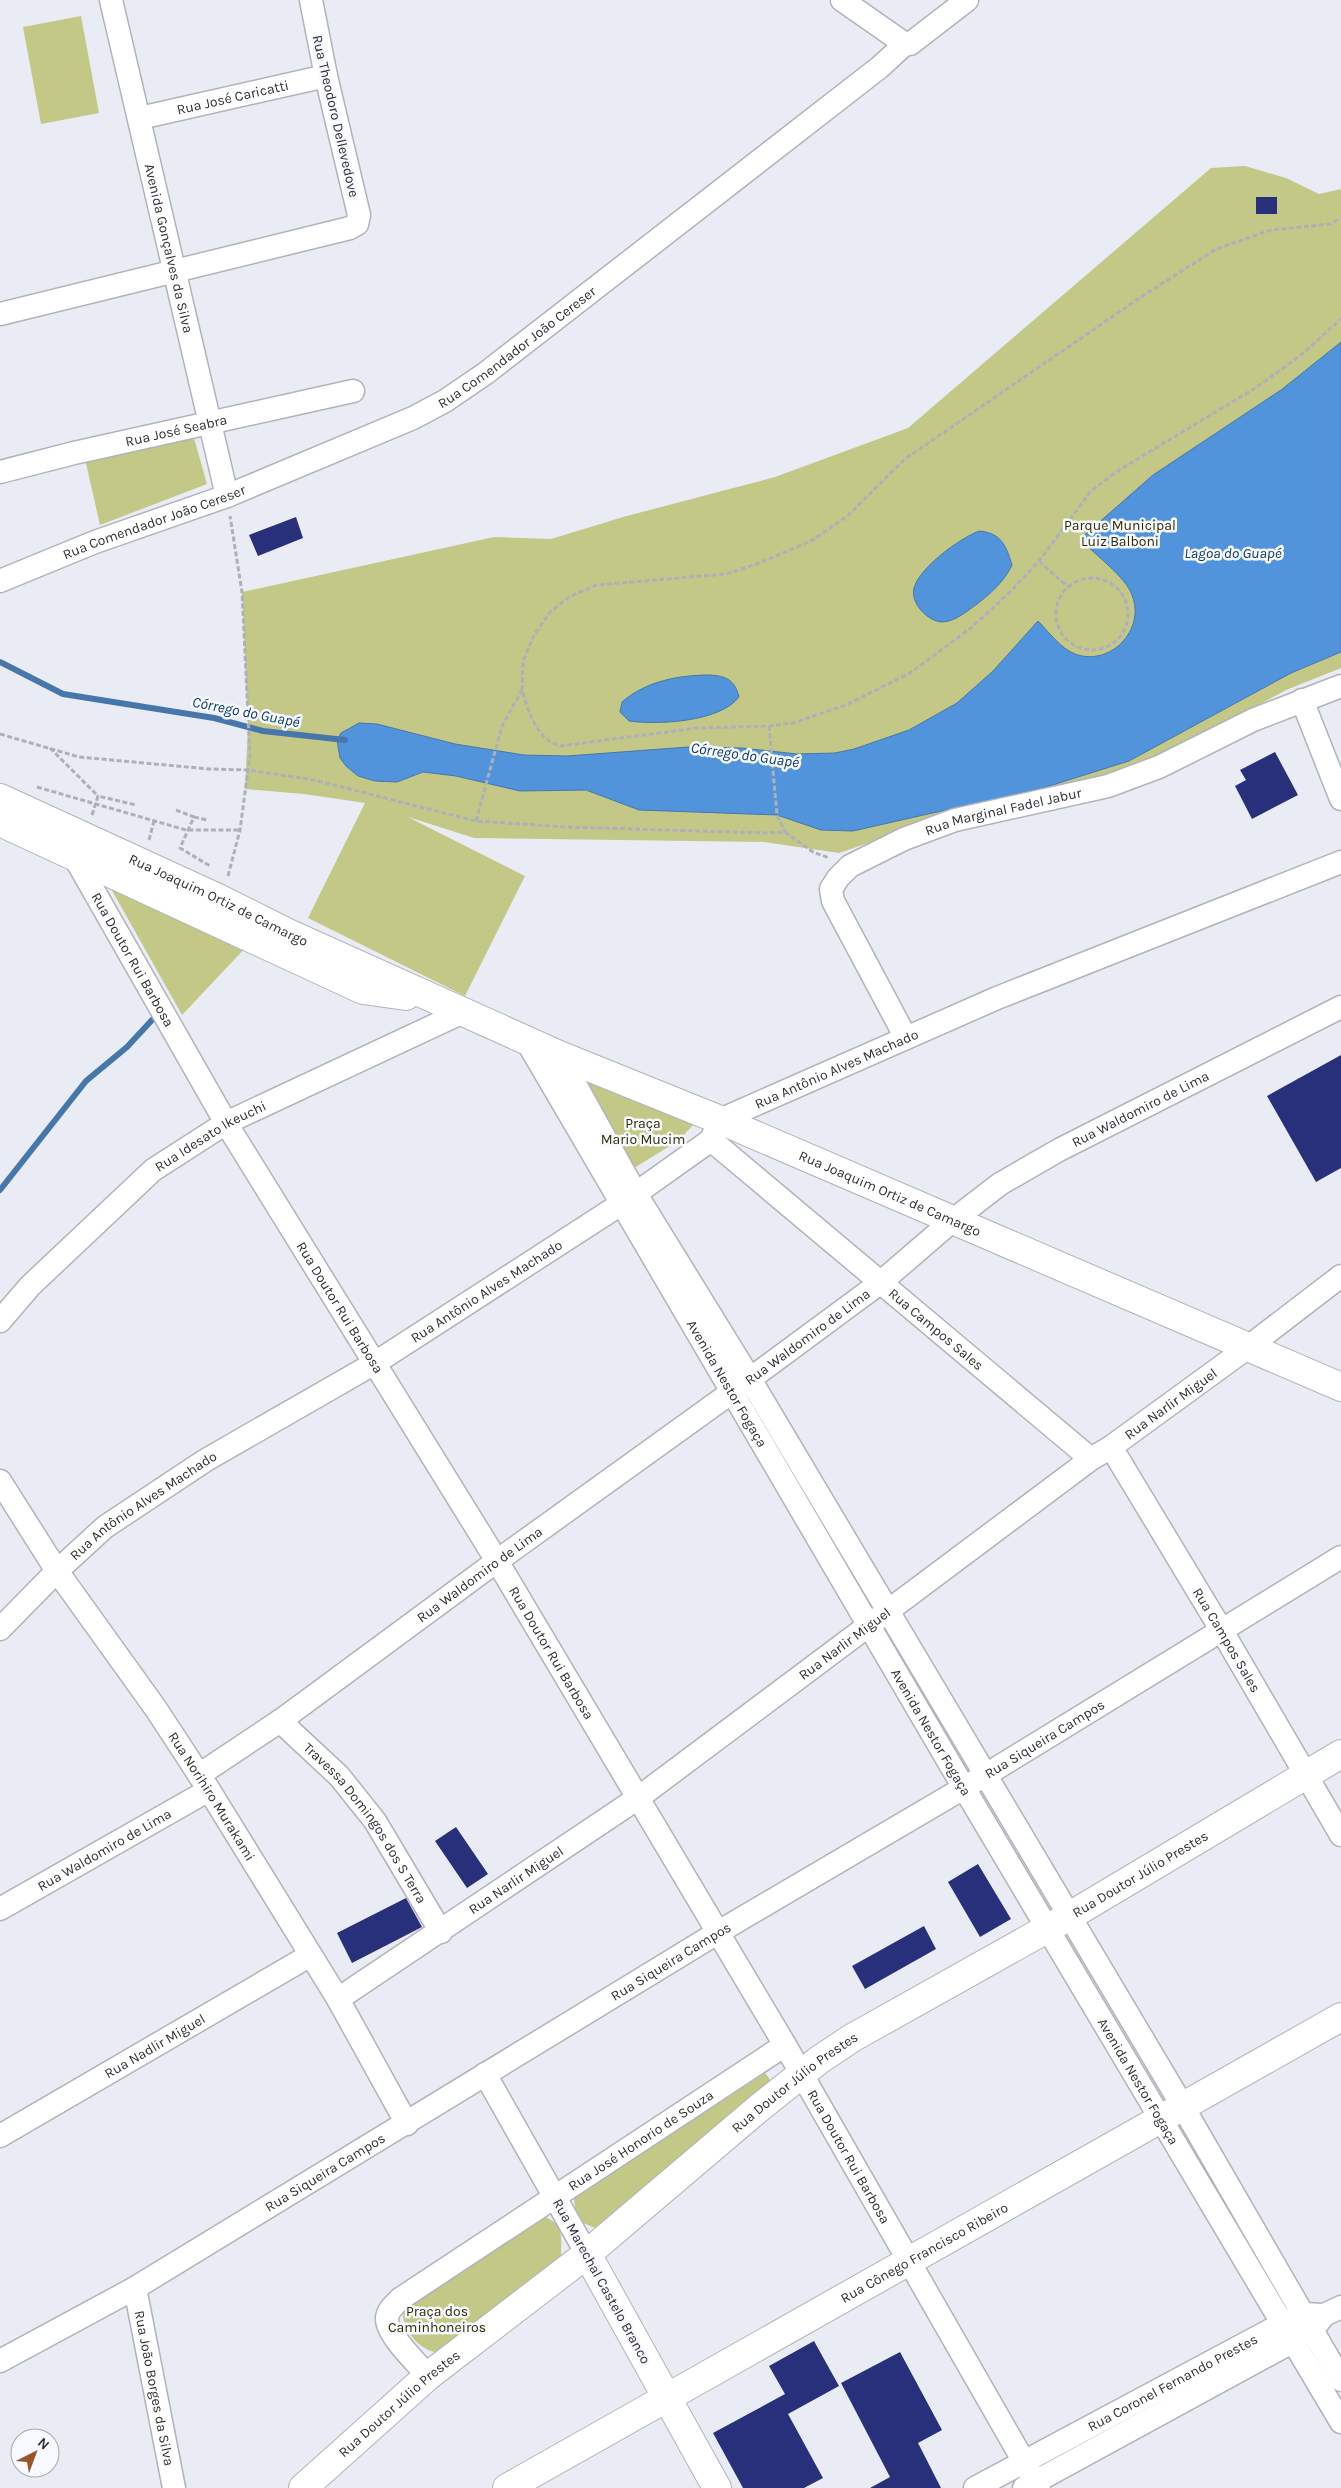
<svg xmlns="http://www.w3.org/2000/svg" width="1341" height="2488" viewBox="0 0 1341 2488" font-family="Karla,sans-serif">
<style>
.green{fill:#c4c887}
.water{fill:#5194dc;stroke:#4776aa}
.lines{fill:none;stroke-linecap:round;stroke-linejoin:round}
.stream{stroke:#4776aa;stroke-width:6}
.building{fill:#28307c}
.minor-casing{stroke:#b0b3bc;stroke-width:25}
.secondary-casing{stroke:#b0b3bc;stroke-width:30}
.path{stroke:#aeb0b8;stroke-width:3;stroke-dasharray:5 2.5;stroke-linecap:butt}
.minor{stroke:#fff;stroke-width:22}
.secondary{stroke:#fff;stroke-width:28}
.labels{text-anchor:middle;stroke-width:5;stroke-linejoin:round;paint-order:stroke}
.street-label{font-size:14px;fill:#2f3034;stroke:#f8f9ff}
.park-label{font-size:14px;fill:#2e2f01;stroke:#f8f9ff}
.water-label{font-size:15px;font-style:italic;fill:#0a3b6a;stroke:#f8f9ff}
</style>
<rect width="100%" height="100%" fill="#e9ecf5"/>
<path class="green" d="M81 16 99 113 41 124 23 27Z
M1245 166 1286 178 1319 194 1341 189V668L1286 690 1172 753 1125 773 947 816 839 853 764 842 474 838 408 817 525 876 465 996 308 918 365 803 304 794 245 789 248 727 242 592 494 537 551 539 623 517 775 477 908 428 1211 168Z
M194 438 207 484 100 525 85 459Z
M105 878 250 943 182 1015Z
M586 1078 695 1123 678 1141 634 1168 590 1093Z
M765 2073 772 2082 753 2099 595 2228 581 2222 575 2208 574 2197Z
M543 2216C565 2225 561 2235 561 2256L440 2353C435 2352 429 2351 425 2348 412 2341 401 2323 403 2309Z"/>
<path class="water" d="M1341 342V652L1291 673 1129 761 1043 788 853 831 821 830 777 815 639 810 586 790 520 791 456 776 423 772 397 782 375 781 358 776 346 766 340 758 337 740 341 733 359 723 377 724 455 744 524 755 567 756 688 747 742 748 797 754 835 753 854 749 909 730 957 703 993 671 1038 621C1049 632 1060 648 1075 654 1110 667 1146 630 1132 595 1126 577 1094 554 1080 539L1153 475 1281 390Z
M979 531C1001 533 1006 545 1012 565 1004 582 991 593 977 604 967 611 956 621 943 622 928 622 910 603 914 588 920 567 959 539 979 531Z
M710 675C726 676 735 680 739 697 720 722 658 725 629 721L620 712 622 702C646 681 679 675 710 675Z"/>
<g class="lines">
<path class="stream" d="M0 662 63 694 214 718 263 731 345 740
M0 1190 86 1081 127 1047 152 1020"/>
</g>
<path class="building" d="M1256 197H1277V214H1256Z
M296 517 303 538 258 556 249 535Z
M1275 752 1298 795 1252 819 1235 786 1246 780 1240 770Z
M1341 1055V1168L1316 1182 1267 1096Z
M456 1827 488 1874 467 1888 435 1841Z
M978 1864 1011 1919 980 1937 948 1882Z
M406 1898 422 1927 352 1963 337 1933Z
M924 1926 936 1949 865 1989 852 1966Z
M814 2341 839 2386 788 2414 823 2478 804 2488H743L713 2433 785 2394 769 2366Z
M900 2352 942 2430 918 2443 941 2488H870L890 2477 841 2383Z"/>
<g class="lines">
<defs>
<g id="minor">
<path id="s1" d="M111 0 227 496"/>
<path d="M842 0 905 44"/>
<path id="s2" d="M140 118 326 76"/>
<path d="M0 314 350 228 357 224 359 215 326 76 311 0"/>
<path id="s3" d="M0 472 74 453 353 391"/>
<path id="s4" d="M0 581 95 542 227 496 413 418 445 401 486 373 880 67 905 44H910L967 0"/>
<path d="M1302 700 1341 799"/>
<path id="s5" d="M71 851 226 1123 497 1561 785 2045 1039 2488"/>
<path id="s6" d="M906 1038 833 901 831 889 838 878 850 866 904 839 955 820 1108 786 1159 767 1253 720 1341 686"/>
<path id="s7" d="M526 1040 964 1788 1341 2422"/>
<path d="M559 1055 636 1194 750 1379 1182 2105 1341 2380"/>
<path id="s8" d="M711 1140 1091 1459"/>
<path id="s9" d="M0 1321 30 1286 153 1170 226 1123 463 1012"/>
<path id="s10" d="M1111 1447 1222 1631 1341 1835"/>
<path id="s11" d="M0 1481 57 1571 156 1709 209 1790 338 1999 407 2124"/>
<path id="s12" d="M0 1629 57 1571 105 1527 206 1460 375 1363 621 1204 711 1140 720 1120 997 998 1341 862"/>
<path id="s13" d="M280 1721 339 1776 375 1821 441 1932"/>
<path id="s14" d="M199 1775 280 1721 497 1561 750 1379 880 1283 952 1221 1000 1184 1059 1150 1341 1007"/>
<path id="s15" d="M0 1909 209 1790"/>
<path id="s16" d="M338 1999 638 1798 1091 1459 1111 1447 1247 1348 1341 1276"/>
<path d="M485 2074 587 2254"/>
<path id="s17" d="M0 2136 309 1956"/>
<path id="s18" d="M135 2288 174 2488"/>
<path id="s19" d="M0 2361 135 2288 717 1933 984 1776 1341 1557"/>
<path id="s20" d="M428 2376C417 2363 387 2335 387 2319 387 2311 394 2305 400 2299L785 2045"/>
<path id="s21" d="M975 2488 1282 2324 1302 2314 1324 2315"/>
<path d="M1024 2488 1312 2331 1324 2315 1341 2307"/>
</g>
<g id="secondary">
<path id="s22" d="M0 798 220 899 290 934 559 1055 720 1120 1341 1387"/>
<path d="M0 822 363 990 406 996"/>
<path d="M587 2254 717 2488"/>
<path id="s23" d="M303 2488 428 2376 587 2254 759 2108 819 2060 852 2038 1068 1917 1341 1754"/>
<path id="s24" d="M507 2488 1341 2017"/>
</g>
</defs>
<use href="#minor" class="minor-casing"/>
<use href="#secondary" class="secondary-casing"/>
<path class="path" d="M1039 561 1068 587
M1056 614a36 36 0 1 1 72 0a36 36 0 1 1-72 0Z
M522 690 523 661 534 635 551 611 569 597 596 585 726 574 757 564 813 540 846 517 905 459 1138 299 1216 249 1271 230 1330 224 1341 218
M769 726 777 815 785 832
M0 734 79 757 209 769 248 770 314 780 476 821 567 827 766 833 785 832 813 852 829 858
M50 748 98 796
M37 787 186 830H240
M176 810 194 817 180 848 210 866
M92 815 98 796 136 805
M194 817 207 820
M476 821 502 726 522 690C529 712 536 740 561 746L697 728 769 726 793 723 846 705 910 673 971 628 1008 594 1039 561 1091 491 1116 472 1257 387 1301 355 1341 319
M149 840 154 821
M228 876 240 830 250 755 242 592 230 516"/>
<use href="#minor" class="minor"/>
<use href="#secondary" class="secondary"/>
</g>
<g class="labels">
<g class="street-label">
<text dy="5" stroke="none"><textPath href="#s2" startOffset="95">Rua José Caricatti</textPath></text>
<text transform="translate(336 116) rotate(77)" y="5">Rua Theodoro Dellevedove</text>
<text dy="5" stroke="none"><textPath href="#s1" startOffset="255">Avenida Gonçalves da Silva</textPath></text>
<text dy="5" stroke="none"><textPath href="#s4" startOffset="570">Rua Comendador João Cereser</textPath></text>
<text dy="5" stroke="none"><textPath href="#s3" startOffset="181">Rua José Seabra</textPath></text>
<text dy="5" stroke="none"><textPath href="#s4" startOffset="165">Rua Comendador João Cereser</textPath></text>
<text dy="5" stroke="none"><textPath href="#s6" startOffset="361">Rua Marginal Fadel Jabur</textPath></text>
<text dy="5" stroke="none"><textPath href="#s22" startOffset="241">Rua Joaquim Ortiz de Camargo</textPath></text>
<text dy="5" stroke="none"><textPath href="#s5" startOffset="125">Rua Doutor Rui Barbosa</textPath></text>
<text dy="5" stroke="none"><textPath href="#s12" startOffset="1015">Rua Antônio Alves Machado</textPath></text>
<text dy="5" stroke="none"><textPath href="#s14" startOffset="1155">Rua Waldomiro de Lima</textPath></text>
<text dy="5" stroke="none"><textPath href="#s9" startOffset="282">Rua Idesato Ikeuchi</textPath></text>
<text dy="5" stroke="none"><textPath href="#s22" startOffset="974">Rua Joaquim Ortiz de Camargo</textPath></text>
<text dy="5" stroke="none"><textPath href="#s12" startOffset="595">Rua Antônio Alves Machado</textPath></text>
<text dy="5" stroke="none"><textPath href="#s5" startOffset="530">Rua Doutor Rui Barbosa</textPath></text>
<text dy="5" stroke="none"><textPath href="#s8" startOffset="294">Rua Campos Sales</textPath></text>
<text dy="5" stroke="none"><textPath href="#s14" startOffset="750">Rua Waldomiro de Lima</textPath></text>
<text dy="5" stroke="none"><textPath href="#s7" startOffset="398">Avenida Nestor Fogaça</textPath></text>
<text dy="5" stroke="none"><textPath href="#s16" startOffset="1024">Rua Narlir Miguel</textPath></text>
<text dy="5" stroke="none"><textPath href="#s12" startOffset="190">Rua Antônio Alves Machado</textPath></text>
<text dy="5" stroke="none"><textPath href="#s14" startOffset="345">Rua Waldomiro de Lima</textPath></text>
<text dy="5" stroke="none"><textPath href="#s10" startOffset="225">Rua Campos Sales</textPath></text>
<text dy="5" stroke="none"><textPath href="#s16" startOffset="619">Rua Narlir Miguel</textPath></text>
<text dy="5" stroke="none"><textPath href="#s5" startOffset="935">Rua Doutor Rui Barbosa</textPath></text>
<text dy="5" stroke="none"><textPath href="#s7" startOffset="802">Avenida Nestor Fogaça</textPath></text>
<text dy="5" stroke="none"><textPath href="#s19" startOffset="1216">Rua Siqueira Campos</textPath></text>
<text dy="5" stroke="none"><textPath href="#s11" startOffset="380">Rua Norihiro Murakami</textPath></text>
<text dy="5" stroke="none"><textPath href="#s13" startOffset="134">Travessa Domingos dos S Terra</textPath></text>
<text dy="5" stroke="none"><textPath href="#s15" startOffset="120">Rua Waldomiro de Lima</textPath></text>
<text dy="5" stroke="none"><textPath href="#s23" startOffset="1042">Rua Doutor Júlio Prestes</textPath></text>
<text dy="5" stroke="none"><textPath href="#s16" startOffset="214">Rua Narlir Miguel</textPath></text>
<text dy="5" stroke="none"><textPath href="#s19" startOffset="781">Rua Siqueira Campos</textPath></text>
<text dy="5" stroke="none"><textPath href="#s17" startOffset="179">Rua Nadlir Miguel</textPath></text>
<text dy="5" stroke="none"><textPath href="#s7" startOffset="1208">Avenida Nestor Fogaça</textPath></text>
<text dy="5" stroke="none"><textPath href="#s23" startOffset="638">Rua Doutor Júlio Prestes</textPath></text>
<text dy="5" stroke="none"><textPath href="#s20" startOffset="384">Rua José Honorio de Souza</textPath></text>
<text dy="5" stroke="none"><textPath href="#s5" startOffset="1520">Rua Doutor Rui Barbosa</textPath></text>
<text dy="5" stroke="none"><textPath href="#s19" startOffset="376">Rua Siqueira Campos</textPath></text>
<text dy="5" stroke="none"><textPath href="#s24" startOffset="479">Rua Cônego Francisco Ribeiro</textPath></text>
<text transform="translate(602 2281) rotate(61)" y="5">Rua Marechal Castelo Branco</text>
<text dy="5" stroke="none"><textPath href="#s21" startOffset="224">Rua Coronel Fernando Prestes</textPath></text>
<text dy="5" stroke="none"><textPath href="#s18" startOffset="102">Rua João Borges da Silva</textPath></text>
<text dy="5" stroke="none"><textPath href="#s23" startOffset="128">Rua Doutor Júlio Prestes</textPath></text>
</g>
<g class="park-label">
<text x="1120" y="530">Parque Municipal<tspan x="1120" dy="16">Luiz Balboni</tspan></text>
<text x="643" y="1128">Praça<tspan x="643" dy="16">Mario Mucim</tspan></text>
<text x="437" y="2316">Praça dos<tspan x="437" dy="16">Caminhoneiros</tspan></text>
</g>
<g class="water-label">
<text x="1233" y="558">Lagoa do Guapé</text>
<text transform="translate(246 712) rotate(11)" y="5">Córrego do Guapé</text>
<text transform="translate(745 755) rotate(8)" y="5">Córrego do Guapé</text>
</g>
</g>
<g transform="translate(35 2453) rotate(42)"><circle r="24" fill="#f8f9ff" stroke="#a8a9ae"/>
<path d="M0-4L9 19L0 12L-9 19Z" fill="#995528"/>
<text y="-8" font-size="14" font-weight="bold" text-anchor="middle" fill="#2f3034">N</text>
</g>
</svg>
